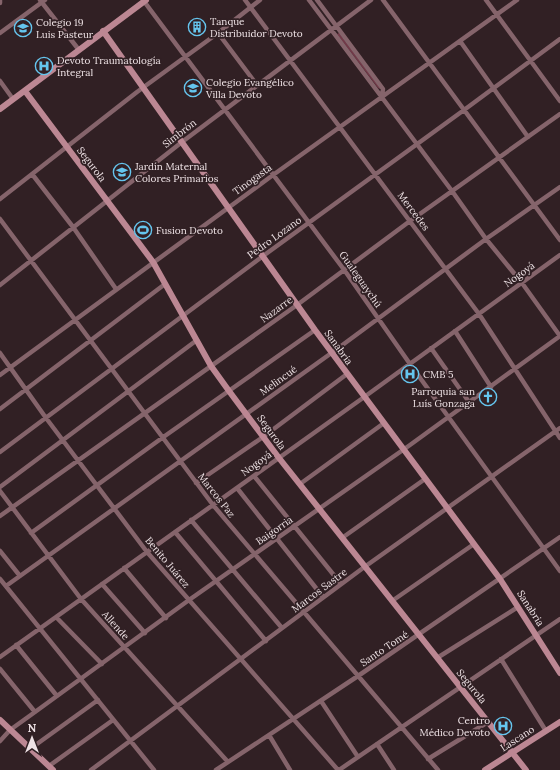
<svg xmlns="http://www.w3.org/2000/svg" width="560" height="770" viewBox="0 0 560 770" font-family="Lora,serif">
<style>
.green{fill:#723948}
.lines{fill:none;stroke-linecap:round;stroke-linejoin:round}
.street{stroke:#85646b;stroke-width:4.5}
.secondary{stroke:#bc8793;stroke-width:6}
.labels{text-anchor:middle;stroke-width:3.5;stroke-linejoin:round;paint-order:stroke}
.poi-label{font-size:10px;fill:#eee2e5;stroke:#312024;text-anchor:start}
.street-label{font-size:10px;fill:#eee2e5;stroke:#312024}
</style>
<rect width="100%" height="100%" fill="#312024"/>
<path class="green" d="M339 33 380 88V89L378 88 337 34Z"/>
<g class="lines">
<path class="street" d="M40 0 79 50
M143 0 345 271 410 364 560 571
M245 0 479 314 560 438
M309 0 452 191 486 239 522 283 560 336
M317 0 383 89 382 96
M383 0 560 240
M486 0 560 101
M0 3V0
M0 33 45 0
M218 33 257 85
M460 41 528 137
M0 81 13 99
M32 174 73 227 116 289
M0 199 137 92 218 33 260 0
M0 219 213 505 438 770
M0 285 182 142 371 0
M455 331 491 387
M431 348 469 402
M0 353 46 418 147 552 338 770
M0 375 273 175 517 0
M0 409 165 284
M0 452 263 256 464 110 560 39
M254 476 341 584
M196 483 263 437 347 374
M300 484 384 423
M0 487 197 340
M237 488 323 597
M0 491 81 599 228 762
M0 516 297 305 410 221 560 114
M191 520 282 628
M175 532 266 641
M31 533 162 438 315 330
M342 538 425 479
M0 551 20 576
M124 568 166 618
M0 579 154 770
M102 584 145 633
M6 586 337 349 486 239 560 187
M392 601 474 544
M56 617 102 664
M16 645 57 696
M0 657 367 395 560 255
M437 658 518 607
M501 659 546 731
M0 669 35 712
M321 701 358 757
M269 735 290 770
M0 741 10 730 35 712 189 600 410 445 560 336
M377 744 394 770
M30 749 98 700
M428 759 488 722
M49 766 113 720
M91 770 363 568 560 428
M216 770 358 676 560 537
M339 770 560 619"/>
<path class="secondary" d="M103 31 315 330 500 579 560 673
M25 91 153 262 211 366 229 391 279 458 526 770
M0 109 146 0
M0 720 53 770
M485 770 560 722"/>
</g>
<defs>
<symbol id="building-ring" viewBox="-11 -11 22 22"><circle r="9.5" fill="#312024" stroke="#65c5ee" stroke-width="1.5"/><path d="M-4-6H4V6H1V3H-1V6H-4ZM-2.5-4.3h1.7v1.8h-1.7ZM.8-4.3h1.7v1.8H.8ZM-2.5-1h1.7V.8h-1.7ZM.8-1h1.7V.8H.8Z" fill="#65c5ee"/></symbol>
<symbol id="school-ring" viewBox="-11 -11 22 22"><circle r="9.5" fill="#312024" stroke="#65c5ee" stroke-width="1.5"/><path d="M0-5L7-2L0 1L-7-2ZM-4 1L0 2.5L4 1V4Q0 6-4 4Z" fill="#65c5ee"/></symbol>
<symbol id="hospital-ring" viewBox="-11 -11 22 22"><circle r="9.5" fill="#312024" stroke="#65c5ee" stroke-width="1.5"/><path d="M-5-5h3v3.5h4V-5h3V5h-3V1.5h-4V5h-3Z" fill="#65c5ee"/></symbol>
<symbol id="stadium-ring" viewBox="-11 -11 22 22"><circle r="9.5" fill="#312024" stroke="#65c5ee" stroke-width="1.5"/><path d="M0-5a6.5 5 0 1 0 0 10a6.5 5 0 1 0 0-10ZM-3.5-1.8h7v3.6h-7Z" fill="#65c5ee"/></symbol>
<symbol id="church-ring" viewBox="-11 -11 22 22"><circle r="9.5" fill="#312024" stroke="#65c5ee" stroke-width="1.5"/><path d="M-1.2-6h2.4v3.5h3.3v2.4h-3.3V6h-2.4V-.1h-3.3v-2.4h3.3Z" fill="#65c5ee"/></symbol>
</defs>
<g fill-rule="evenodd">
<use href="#building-ring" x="187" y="17" width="20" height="20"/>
<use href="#school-ring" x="13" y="18" width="20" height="20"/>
<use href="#hospital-ring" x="34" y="56" width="20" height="20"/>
<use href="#school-ring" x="183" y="78" width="20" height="20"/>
<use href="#school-ring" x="112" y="162" width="20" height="20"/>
<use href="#stadium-ring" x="133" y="220" width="20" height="20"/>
<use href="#hospital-ring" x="400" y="364" width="20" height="20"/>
<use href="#church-ring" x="478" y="387" width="20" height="20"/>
<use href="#hospital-ring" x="493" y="716" width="20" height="20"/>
</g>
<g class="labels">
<g class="poi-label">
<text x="210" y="25">Tanque<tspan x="210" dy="12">Distribuidor Devoto</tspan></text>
<text x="36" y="26">Colegio 19<tspan x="36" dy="12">Luis Pasteur</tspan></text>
<text x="57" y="64">Devoto Traumatología<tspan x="57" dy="12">Integral</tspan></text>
<text x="206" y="86">Colegio Evangélico<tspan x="206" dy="12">Villa Devoto</tspan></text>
<text x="135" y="170">Jardín Maternal<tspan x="135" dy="12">Colores Primarios</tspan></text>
<text x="156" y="234">Fusion Devoto</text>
<text x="423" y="378">CMB 5</text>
<text x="475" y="395" text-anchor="end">Parroquia san<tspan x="475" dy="12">Luís Gonzaga</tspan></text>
<text x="490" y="724" text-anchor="end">Centro<tspan x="490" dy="12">Médico Devoto</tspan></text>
</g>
<g class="street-label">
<text transform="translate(179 133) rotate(-38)" y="4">Simbrón</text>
<text transform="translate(92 164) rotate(53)" y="4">Segurola</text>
<text transform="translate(252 179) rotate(-36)" y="4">Tinogasta</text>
<text transform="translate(414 211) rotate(53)" y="4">Mercedes</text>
<text transform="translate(274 237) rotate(-36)" y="4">Pedro Lozano</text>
<text transform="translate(519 274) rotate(-36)" y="4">Nogoyá</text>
<text transform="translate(361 279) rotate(55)" y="4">Gualeguaychú</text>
<text transform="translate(276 309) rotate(-36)" y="4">Nazarre</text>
<text transform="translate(339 347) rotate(54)" y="4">Sanabria</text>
<text transform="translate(278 380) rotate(-36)" y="4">Melincué</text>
<text transform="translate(272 432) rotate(54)" y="4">Segurola</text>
<text transform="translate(256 463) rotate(-36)" y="4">Nogoyá</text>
<text transform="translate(217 495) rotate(52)" y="4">Marcos Paz</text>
<text transform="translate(274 530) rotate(-35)" y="4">Baigorria</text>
<text transform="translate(168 562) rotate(50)" y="4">Benito Juárez</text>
<text transform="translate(319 590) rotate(-37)" y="4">Marcos Sastre</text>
<text transform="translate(531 608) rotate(57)" y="4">Sanabria</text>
<text transform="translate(116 625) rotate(48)" y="4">Allende</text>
<text transform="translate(384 648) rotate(-34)" y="4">Santo Tomé</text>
<text transform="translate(472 686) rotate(51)" y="4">Segurola</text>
<text transform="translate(517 738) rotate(-33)" y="4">Lascano</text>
</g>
</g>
<g transform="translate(32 738)" stroke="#312024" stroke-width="3" paint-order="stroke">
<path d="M0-3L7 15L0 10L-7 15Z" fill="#eee2e5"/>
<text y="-6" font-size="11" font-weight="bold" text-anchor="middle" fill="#eee2e5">N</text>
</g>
</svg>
